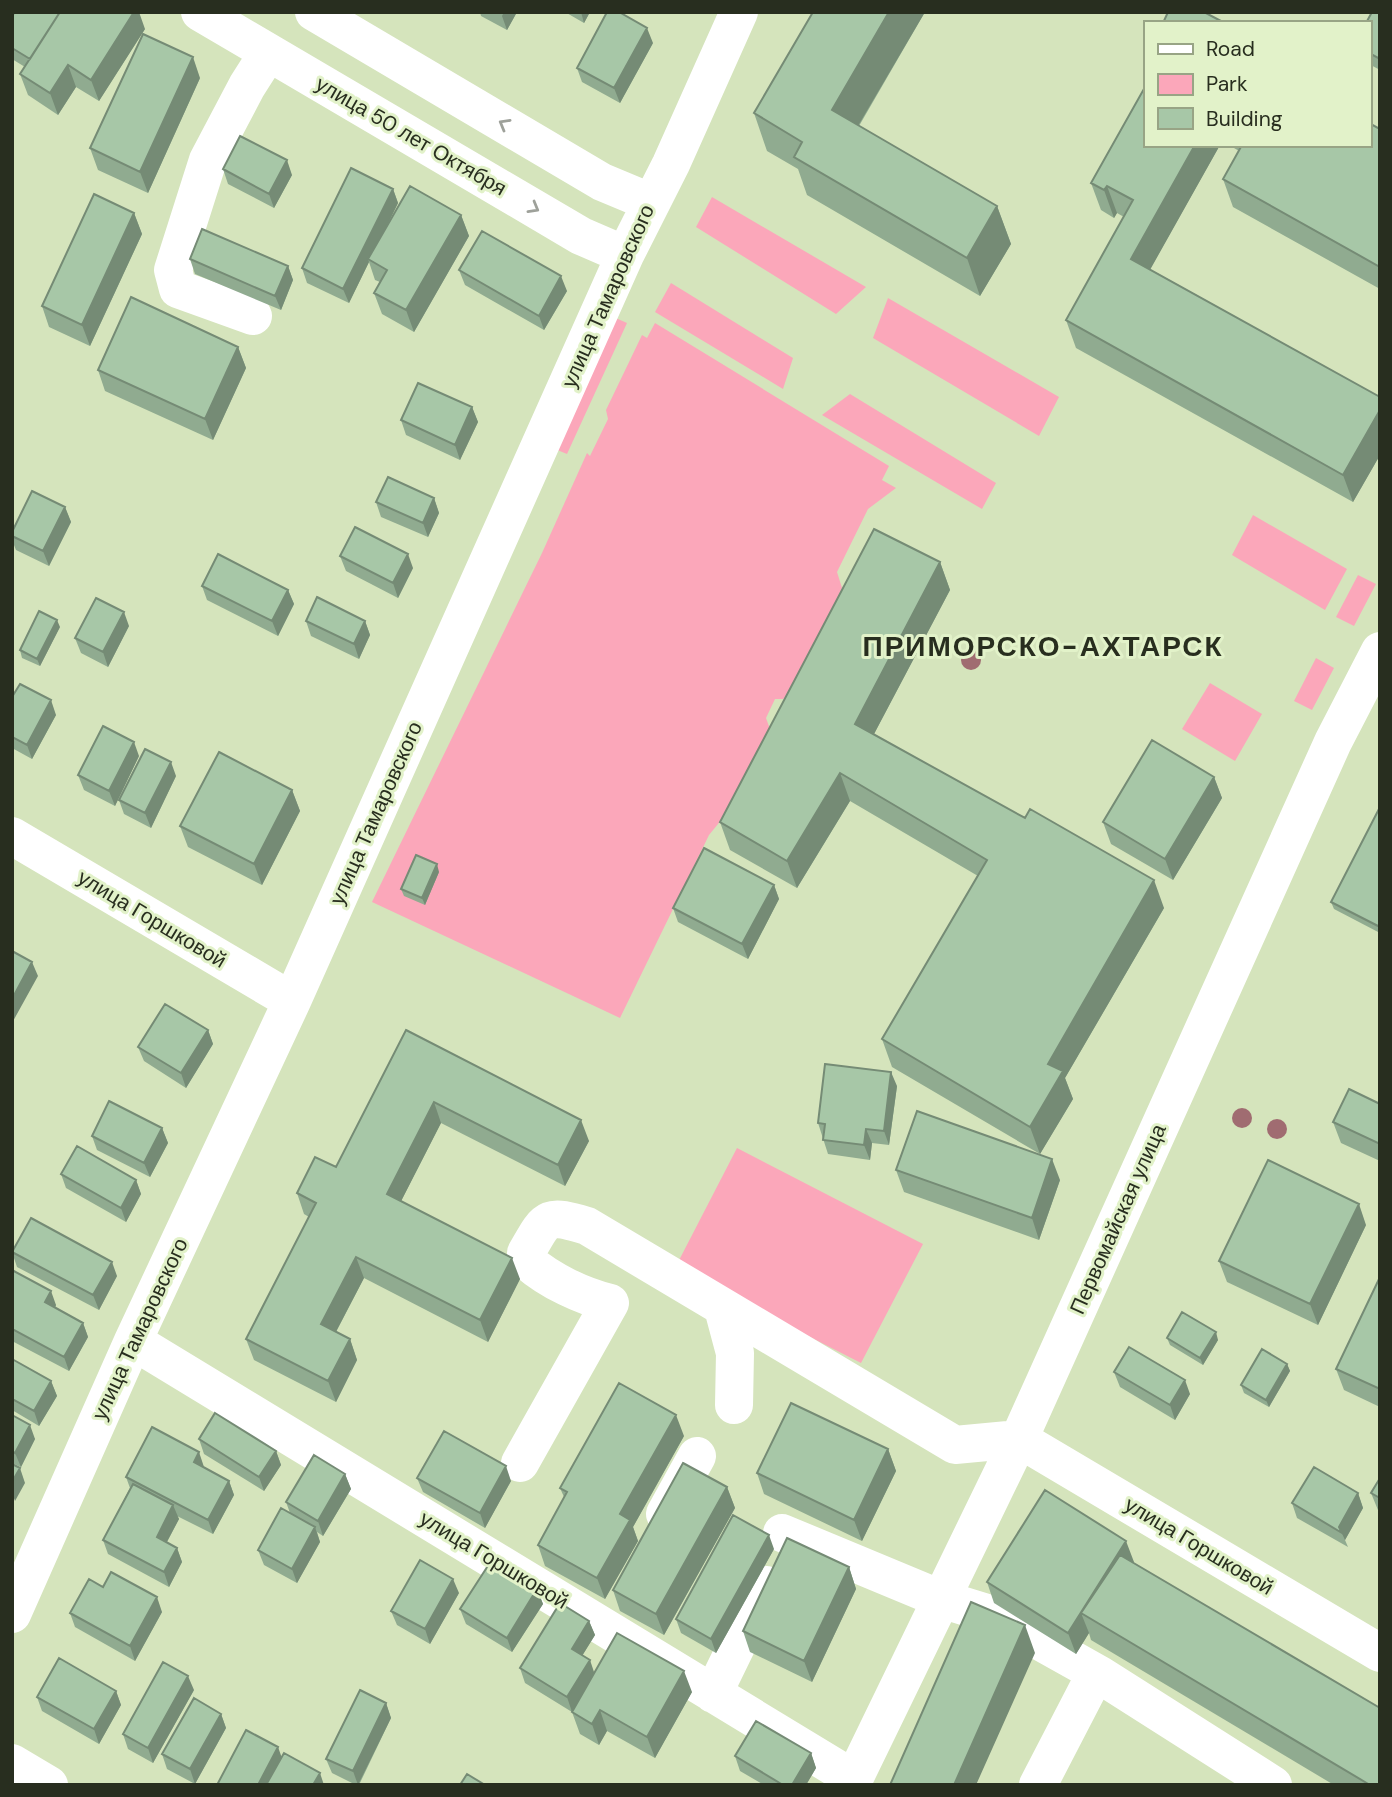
<svg xmlns="http://www.w3.org/2000/svg" width="1392" height="1797" viewBox="0 0 1392 1797" font-family="'DM Sans',sans-serif">
<style>
.green{fill:#fba7ba}
.lines{fill:none;stroke-linecap:round;stroke-linejoin:round}
.minor{stroke:#fff;stroke-width:38}
.tree{fill:#a06c71}
.wall{fill:#90ab90}
.shaded-wall{fill:#758b75}
.building{fill:#a7c7a7;stroke:#758b75;stroke-width:2}
.oneway{stroke:#9ea19a}
.labels{text-anchor:middle;stroke-width:6;stroke-linejoin:round;paint-order:stroke}
.street-label{font-size:21px;fill:#282e1f;stroke:#e2f2c9}
.district-label{font-size:28px;font-weight:bold;letter-spacing:2px;fill:#282e1f;stroke:#e2f2c9}
</style>
<rect width="100%" height="100%" fill="#d5e4bc"/>
<path class="green" d="M712 197 866 287 836 314 696 227Z
M671 283 793 358 783 389 655 312Z
M888 298 1059 397 1039 436 873 338Z
M611 316 627 323 567 454 550 447Z
M655 323 889 466 882 480 896 488 868 509 837 572 842 588 804 680 783 699H775L766 718 771 732 736 802 709 835 620 1018 372 902 542 553 587 453 590 456 608 419 606 410 642 335 647 338Z
M850 394 996 483 982 509 822 415Z
M1253 515 1347 569 1325 610 1232 555Z
M1358 575 1376 584 1354 626 1336 617Z
M1316 658 1334 668 1312 710 1294 701Z
M1210 683 1262 714 1235 761 1182 729Z
M737 1148 923 1244 861 1363 675 1268Z"/>
<g class="lines">
<path class="minor" d="M200 12 581 236 625 255
M314 12 602 182 650 202
M253 316 178 289 173 270 208 160 247 86 268 53
M12 836 292 1001
M723 1308 735 1353 734 1405
M133 1341 854 1779
M520 1463 610 1303C582 1296 550 1281 528 1262L526 1253C547 1216 546 1214 587 1226L955 1445 1019 1439 1380 1653
M665 1514 697 1456
M782 1533 941 1599 993 1615 1100 1675 1273 1785
M12 1614 133 1341 292 1001 625 255 671 164 739 12
M713 1694 766 1585
M12 1763 49 1785
M851 1785 1019 1439 1333 742 1380 651
M1038 1785 1096 1673"/>
</g>
<g class="tree">
<circle cx="971" cy="660" r="10"/>
<circle cx="1242" cy="1118" r="10"/>
<circle cx="1277" cy="1129" r="10"/>
</g>
<path class="wall" d="M480 12H517L507 30 481 16Z
M565 12H590L584 23Z
M813 12H925L859 126 997 206 1011 244 980 296 807 195 798 169 767 151 754 113Z
M1380 12V70L1369 64V23Z
M12 16 145 29 99 101 76 87 58 115 28 95 20 74 25 67 12 59Z
M653 43 620 103 582 82 577 68Z
M200 78 148 193 98 170 90 148Z
M1380 129V289L1233 207 1223 179 1239 151 1229 145H1369Z
M1145 145H1220L1150 269 1380 397V455L1353 502 1076 348 1066 320 1124 217 1117 213 1114 218 1101 210 1091 183Z
M223 169 292 175 274 208 228 184Z
M393 189 398 203 390 220 461 215 469 236 414 332 382 314 374 293 380 282 375 280 369 262 349 303 307 283 302 268Z
M134 213 142 234 90 346 49 327 42 306Z
M190 259 288 266 293 280 281 310 195 274Z
M459 270 567 291 544 330 465 285Z
M238 347 246 368 213 440 105 391 98 370Z
M472 407 478 422 460 460 406 435 401 420Z
M434 498 439 513 428 537 381 517 376 502Z
M65 507 71 522 49 566 16 550 12 540V532Z
M340 556 413 568 398 598 346 571Z
M940 562 950 590 874 734 1164 908 1065 1078 1073 1099 1040 1154 892 1067 882 1039 978 876 850 801 797 888 730 850 720 822Z
M202 586 288 590 294 604 278 636 207 600Z
M306 621H365L370 635 359 659 311 636Z
M129 626 108 667 81 653 75 638Z
M60 627 40 666 22 658 20 650Z
M12 697 56 715 32 759 12 748Z
M139 756 115 806 84 790 78 775Z
M176 776 151 828 124 814 119 800Z
M1214 777 1222 798 1173 880 1111 844 1103 822Z
M292 790 300 811 262 885 188 847 180 826Z
M1380 807V933L1334 909 1331 902Z
M439 872 425 905 404 896 401 889Z
M774 885 779 899 748 959 678 922 673 908Z
M208 1030 213 1044 186 1088 144 1061 138 1047Z
M406 1030 589 1141 565 1186 441 1123 401 1201 520 1279 488 1342 364 1278 336 1332 350 1339 357 1360 336 1402 254 1360 246 1339 309 1217 304 1214 297 1193 336 1167Z
M897 1086 889 1145 872 1143 870 1160 828 1154 818 1123Z
M1380 1104V1161L1341 1143 1333 1122Z
M162 1128 168 1143 150 1177 97 1150 92 1136Z
M896 1170 1060 1180 1039 1240 904 1192Z
M61 1174 136 1180 141 1194 126 1222 66 1188Z
M1366 1225 1318 1325 1227 1282 1219 1261Z
M12 1252 117 1276 99 1310 17 1267Z
M12 1270 56 1305 55 1308 83 1323 88 1337 69 1371 12 1341Z
M1380 1277V1407L1344 1390 1336 1369Z
M1167 1338 1218 1340 1203 1365 1170 1345Z
M12 1359 51 1381 57 1396 39 1426 12 1410Z
M1287 1364 1290 1371 1269 1407 1244 1393 1241 1385Z
M1114 1372 1190 1394 1175 1420 1120 1387Z
M12 1415 35 1439 21 1467 12 1463Z
M684 1436 633 1527 638 1541 605 1599 545 1566 538 1545 564 1497 560 1488Z
M199 1439 276 1451 281 1465 264 1491 204 1454Z
M888 1449 896 1471 862 1541 764 1494 757 1473Z
M204 1467 229 1481 234 1495 213 1534 177 1516 179 1519 167 1542 177 1548 182 1562 169 1587 108 1554 103 1540 130 1488 126 1477Z
M345 1474 351 1489 323 1536 317 1532 320 1542 297 1583 264 1565 258 1550 290 1513 286 1502Z
M417 1478 511 1481 485 1528 423 1492Z
M1380 1478V1515L1371 1493Z
M727 1487 735 1508 664 1635 620 1611 613 1590Z
M1358 1493 1363 1508 1345 1540 1348 1547 1297 1518 1292 1503Z
M774 1549 716 1653 681 1633 676 1619Z
M1134 1562 1133 1563 1380 1785H1334L1091 1640 1089 1633 1076 1654 994 1603 987 1582Z
M849 1567 856 1589 812 1682 750 1652 743 1631Z
M103 1587 162 1612 135 1661 75 1627 70 1613Z
M537 1589 543 1604 512 1652 466 1624 460 1609Z
M459 1593 430 1644 397 1625 391 1611Z
M589 1621 595 1635 582 1656 594 1673 692 1692 655 1758 607 1731 599 1745 580 1734 572 1712 525 1683 520 1668Z
M194 1690 153 1763 128 1749 123 1734Z
M116 1691 121 1705 99 1744 42 1711 37 1697Z
M386 1703 391 1718 359 1785H356L332 1773 326 1759Z
M221 1714 226 1728 195 1784 167 1769 162 1754Z
M811 1753 816 1768 806 1785H764L740 1771 735 1756Z"/>
<path class="shaded-wall" d="M134 12H139L145 29 99 101 91 80Z
M504 12H517L507 30 502 16Z
M581 12H590L584 23Z
M889 12H925L845 148 832 110Z
M647 28 653 43 620 103 614 88Z
M193 57 200 78 148 193 140 172Z
M68 65 76 87 58 115 50 93Z
M1195 145H1220L1141 286 1131 259Z
M287 160 292 175 274 208 269 194Z
M1107 186 1117 213 1114 218 1104 190Z
M393 189 398 203 370 260 368 259 369 262 349 303 343 289Z
M997 206 1011 244 980 296 967 258Z
M134 213 142 234 90 346 82 325Z
M461 215 469 236 414 332 406 310Z
M288 266 293 280 281 310 275 296Z
M561 276 567 291 544 330 539 316Z
M238 347 246 368 213 440 205 419Z
M472 407 478 422 460 460 455 445Z
M1380 410V455L1353 502 1343 475Z
M434 498 439 513 428 537 423 523Z
M65 507 71 522 49 566 43 551Z
M408 554 413 568 398 598 393 583Z
M940 562 950 590 865 751 855 724Z
M288 590 294 604 278 636 272 621Z
M124 612 129 626 108 667 103 652Z
M57 620 60 627 40 666 37 659Z
M365 621 370 635 359 659 354 644Z
M51 700 56 715 32 759 27 745Z
M134 742 139 756 115 806 109 791Z
M171 762 176 776 151 828 145 813Z
M840 773 850 801 797 888 787 861Z
M1214 777 1222 798 1173 880 1165 859Z
M292 790 300 811 262 885 254 864Z
M437 864 439 872 425 905 422 898Z
M1154 880 1164 908 1065 1078 1073 1099 1040 1154 1030 1127 1048 1064Z
M774 885 779 899 748 959 742 944Z
M32 962 38 976 12 1023V999Z
M208 1030 213 1044 186 1088 181 1073Z
M891 1072 897 1086 889 1145 884 1131Z
M434 1102 441 1123 394 1215 387 1194Z
M581 1120 589 1141 565 1186 558 1165Z
M162 1128 168 1143 150 1177 144 1163Z
M866 1129 872 1143 870 1160 864 1145Z
M1052 1159 1060 1180 1039 1240 1032 1218Z
M136 1180 141 1194 126 1222 121 1208Z
M1359 1204 1366 1225 1318 1325 1310 1304Z
M356 1257 364 1278 329 1345 321 1324Z
M512 1258 520 1279 488 1342 480 1320Z
M112 1262 117 1276 99 1310 93 1295Z
M51 1291 56 1305 50 1317 45 1302Z
M83 1323 88 1337 69 1371 64 1357Z
M1216 1332 1218 1340 1203 1365 1200 1358Z
M350 1339 357 1360 336 1402 328 1381Z
M1287 1364 1290 1371 1269 1407 1266 1400Z
M1185 1380 1190 1394 1175 1420 1170 1405Z
M51 1381 57 1396 39 1426 34 1411Z
M676 1415 684 1436 633 1527 638 1541 605 1599 597 1578 620 1514Z
M30 1425 35 1439 21 1467 15 1453Z
M888 1449 896 1471 862 1541 854 1520Z
M276 1451 281 1465 264 1491 259 1477Z
M199 1452 204 1467 199 1477 194 1462Z
M506 1466 511 1481 485 1528 480 1513Z
M20 1468 25 1483 15 1501 12 1493V1482Z
M345 1474 351 1489 323 1536 318 1521Z
M229 1481 234 1495 213 1534 208 1520Z
M727 1487 735 1508 664 1635 656 1614Z
M1358 1493 1363 1508 1345 1540 1339 1527Z
M173 1505 179 1519 162 1551 157 1537Z
M315 1527 320 1542 297 1583 292 1569Z
M769 1535 774 1549 716 1653 711 1639Z
M1126 1541 1134 1562 1096 1622 1081 1613 1089 1633 1076 1654 1068 1633Z
M177 1548 182 1562 169 1587 164 1572Z
M849 1567 856 1589 812 1682 804 1661Z
M453 1579 459 1593 430 1644 425 1629Z
M537 1589 543 1604 512 1652 507 1638Z
M157 1597 162 1612 135 1661 130 1646Z
M589 1621 595 1635 577 1664 572 1649Z
M1025 1625 1035 1653 976 1785H954Z
M590 1660 595 1675 572 1712 567 1697Z
M684 1671 692 1692 655 1758 647 1737Z
M188 1676 194 1690 153 1763 148 1748Z
M116 1691 121 1705 99 1744 94 1729Z
M386 1703 391 1718 358 1785 353 1771Z
M600 1710 607 1731 599 1745 592 1724Z
M221 1714 226 1728 195 1784 190 1769Z
M278 1747 283 1761 271 1785H258Z
M811 1753 816 1768 806 1785H792Z
M320 1773 324 1785H313Z"/>
<path class="building" d="M15 12H60L30 59 12 48V16Z
M60 12H134L91 80 68 65 50 93 20 74Z
M607 12H619L647 28 614 88 577 68Z
M813 12H889L832 110 997 206 967 258 794 157 802 142 754 113Z
M1168 12H1204L1221 21 1220 23H1163Z
M1372 12H1380V59L1369 53V23H1366Z
M143 34 193 57 140 172 90 148Z
M1145 87V145H1195L1131 259 1380 397V410L1343 475 1066 320 1133 200 1107 186 1104 190 1091 183Z
M1369 123 1380 129V267L1223 179 1242 145H1369Z
M240 136 287 160 269 194 223 169Z
M351 168 393 189 343 289 302 268Z
M410 186 461 215 406 310 374 293 387 270 368 259Z
M94 194 134 213 82 325 42 306Z
M202 229 288 266 275 296 190 259Z
M482 231 561 276 539 316 459 270Z
M131 297 238 347 205 419 98 370Z
M418 383 472 407 455 445 401 420Z
M388 477 434 498 423 523 376 502Z
M32 491 65 507 43 551 12 536V532Z
M355 527 408 554 393 583 340 556Z
M874 529 940 562 855 724 1025 818 1030 809 1154 880 1048 1064 1063 1071 1030 1127 882 1039 987 860 840 773 787 861 720 822Z
M218 554 288 590 272 621 202 586Z
M317 597 365 621 354 644 306 621Z
M96 598 124 612 103 652 75 638Z
M39 611 57 620 37 659 20 650Z
M20 684 51 700 27 745 12 737V697Z
M103 726 134 742 109 791 78 775Z
M1152 740 1214 777 1165 859 1103 822Z
M145 749 171 762 145 813 119 800Z
M219 752 292 790 254 864 180 826Z
M1380 807V927L1331 902Z
M704 848 774 885 742 944 673 908Z
M416 855 437 864 422 898 401 889Z
M12 951 32 962 12 999Z
M165 1004 208 1030 181 1073 138 1047Z
M406 1030 581 1120 558 1165 434 1102 387 1194 512 1258 480 1320 356 1257 321 1324 350 1339 328 1381 246 1339 316 1203 297 1193 315 1157 336 1167Z
M825 1064 891 1072 884 1131 866 1129 864 1145 823 1140 825 1124 818 1123Z
M1349 1089 1380 1104V1144L1333 1122Z
M109 1101 162 1128 144 1163 92 1136Z
M917 1111 1052 1159 1032 1218 896 1170Z
M77 1146 136 1180 121 1208 61 1174Z
M1268 1160 1359 1204 1310 1304 1219 1261Z
M31 1218 112 1262 93 1295 12 1252Z
M12 1270 51 1291 45 1302 83 1323 64 1357 12 1329Z
M1380 1277V1389L1336 1369Z
M1182 1312 1216 1332 1200 1358 1167 1338Z
M1129 1347 1185 1380 1170 1405 1114 1372Z
M1262 1349 1287 1364 1266 1400 1241 1385Z
M12 1359 51 1381 34 1411 12 1399Z
M619 1383 676 1415 620 1514 630 1520 597 1578 538 1545 567 1492 560 1488Z
M791 1403 888 1449 854 1520 757 1473Z
M215 1413 276 1451 259 1477 199 1439Z
M12 1415 30 1425 15 1453 12 1451Z
M152 1427 199 1452 194 1462 229 1481 208 1520 126 1477Z
M444 1431 506 1466 480 1513 417 1478Z
M314 1455 345 1474 318 1521 286 1502Z
M683 1463 727 1487 656 1614 613 1590Z
M12 1464 20 1468 12 1482Z
M1314 1467 1358 1493 1339 1527 1342 1533 1292 1503Z
M1380 1478V1498L1371 1493Z
M133 1484 173 1505 157 1537 177 1548 164 1572 103 1540Z
M1045 1490 1126 1541 1068 1633 987 1582Z
M281 1508 315 1527 292 1569 258 1550Z
M733 1515 769 1535 711 1639 676 1619Z
M787 1538 849 1567 804 1661 743 1631Z
M1120 1555 1380 1708V1785H1370L1081 1613Z
M420 1560 453 1579 425 1629 391 1611Z
M491 1561 537 1589 507 1638 460 1609Z
M111 1572 157 1597 130 1646 70 1613 89 1579 103 1587Z
M971 1602 1025 1625 954 1785H890Z
M560 1603 589 1621 572 1649 590 1660 567 1697 520 1668Z
M617 1633 684 1671 647 1737 600 1710 592 1724 572 1712Z
M59 1658 116 1691 94 1729 37 1697Z
M163 1662 188 1676 148 1748 123 1734Z
M360 1690 386 1703 353 1771 326 1759Z
M194 1698 221 1714 190 1769 162 1754Z
M756 1721 811 1753 792 1785H783L735 1756Z
M246 1730 278 1747 258 1785H217Z
M284 1753 320 1773 313 1785H266Z
M467 1774 485 1785H460Z"/>
<defs><path id="oneway-chevron" d="M-2-3.5L2.5 0L-2 3.5" fill="none" stroke-width="1.6" stroke-linecap="round" stroke-linejoin="round" transform="scale(1.75)"/></defs>
<g class="oneway">
<use href="#oneway-chevron" transform="translate(504 124) rotate(-150)"/>
<use href="#oneway-chevron" transform="translate(534 208) rotate(30)"/>
</g>
<g class="labels">
<g class="street-label">
<text transform="translate(411 136) rotate(30)" y="7">улица 50 лет Октября</text>
<text transform="translate(608 296) rotate(-66)" y="7">улица Тамаровского</text>
<text transform="translate(376 813) rotate(-66)" y="7">улица Тамаровского</text>
<text transform="translate(152 919) rotate(31)" y="7">улица Горшковой</text>
<text transform="translate(1118 1219) rotate(-66)" y="7">Первомайская улица</text>
<text transform="translate(140 1329) rotate(-65)" y="7">улица Тамаровского</text>
<text transform="translate(1199 1546) rotate(31)" y="7">улица Горшковой</text>
<text transform="translate(494 1560) rotate(31)" y="7">улица Горшковой</text>
</g>
<g class="district-label">
<text x="1043" y="656">ПРИМОРСКО-АХТАРСК</text>
</g>
</g>
<rect width="1392" height="1797" fill="none" stroke="#282e1f" stroke-width="28"/>
<rect x="1144" y="21" width="228" height="126" fill="#e2f2c9" stroke="#98a485" stroke-width="2"/>
<rect x="1158" y="44" width="35" height="10" fill="#ffffff" stroke="#98a485" stroke-width="2"/>
<text x="1206" y="56" font-size="21" fill="#282e1f">Road</text>
<rect x="1158" y="74" width="35" height="21" fill="#fba7ba" stroke="#98a485" stroke-width="2"/>
<text x="1206" y="91" font-size="21" fill="#282e1f">Park</text>
<rect x="1158" y="108" width="35" height="21" fill="#a7c7a7" stroke="#98a485" stroke-width="2"/>
<text x="1206" y="126" font-size="21" fill="#282e1f">Building</text>
</svg>
